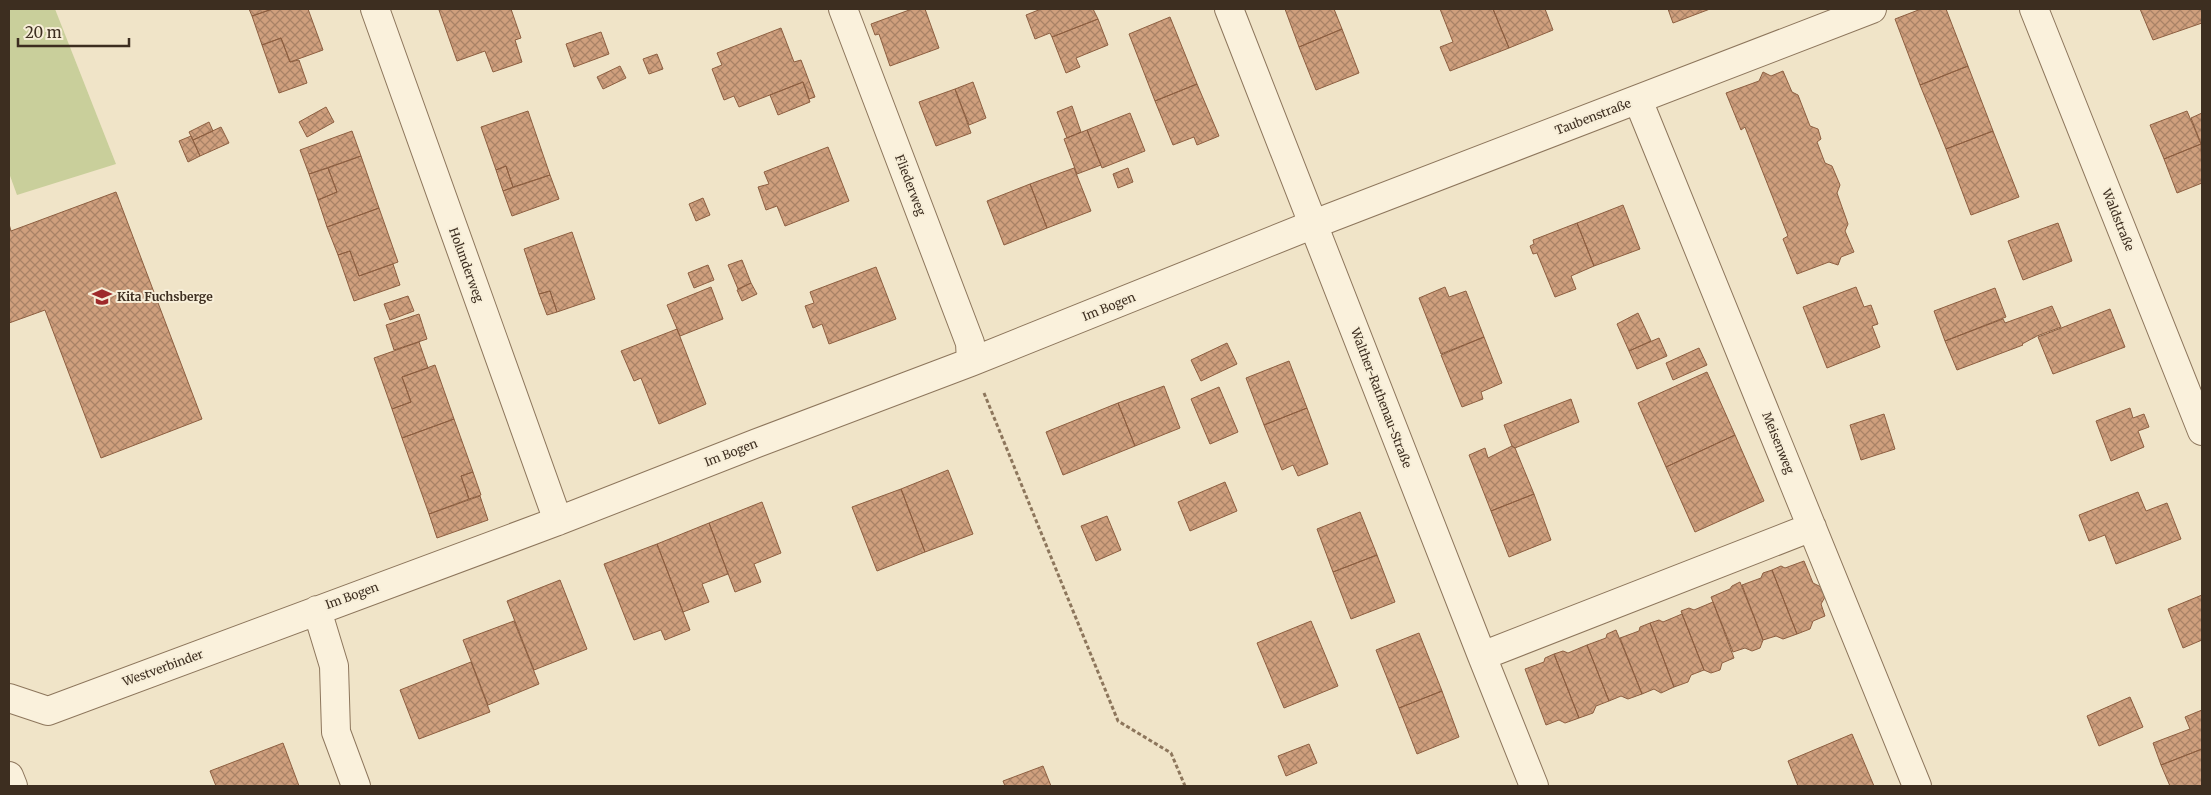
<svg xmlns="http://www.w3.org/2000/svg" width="2211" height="795" viewBox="0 0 2211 795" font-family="Merriweather,serif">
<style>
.green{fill:#c9cf9b}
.building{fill:url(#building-cross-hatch);stroke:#8d5f41}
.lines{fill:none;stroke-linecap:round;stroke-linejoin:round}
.minor-casing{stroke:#8d765c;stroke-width:30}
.path{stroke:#8d765c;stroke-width:3;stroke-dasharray:4 2.5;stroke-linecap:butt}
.minor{stroke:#faf1dc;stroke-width:28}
.labels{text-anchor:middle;stroke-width:4;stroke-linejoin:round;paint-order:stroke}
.street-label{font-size:12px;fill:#3d2e20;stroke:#f7eed8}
.poi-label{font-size:12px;font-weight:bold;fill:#3d2e20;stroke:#f7eed8;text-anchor:start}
</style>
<defs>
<pattern id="building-cross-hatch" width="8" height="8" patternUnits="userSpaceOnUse" patternTransform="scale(1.25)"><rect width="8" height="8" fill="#cf9f7d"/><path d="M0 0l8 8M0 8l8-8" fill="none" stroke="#a98266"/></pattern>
</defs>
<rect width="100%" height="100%" fill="#f0e4c8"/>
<path class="green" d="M9 9H55L116 164 17 195 9 173Z"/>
<path class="building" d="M249 9H272L252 16Z
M273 9H308L323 50 290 62 281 38 262 45 252 16Z
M444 9H511L521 38 515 40 522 62 493 72 485 51 457 61 439 10Z
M912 9H925L939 48 890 66 879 34 875 35 871 24Z
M1041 9H1093L1098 19 1052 37 1050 33 1035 39 1026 15Z
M1285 9H1334L1342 29 1299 47Z
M1440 9H1493L1509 48 1450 71 1440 47 1453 42Z
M1493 9H1545L1553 30 1509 48Z
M1668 9H1710L1673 23Z
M1921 9H1946L1968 66 1920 85 1895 19Z
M2140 9H2202V23L2153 40Z
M1170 17 1197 84 1155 101 1129 34Z
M1098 19 1108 45 1076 58 1080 67 1066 73 1052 37Z
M781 28 794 62 801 60 815 97 809 99 803 82 739 107 734 96 724 100 712 69 722 65 717 53Z
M1342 29 1359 73 1316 90 1299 47Z
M601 32 609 54 574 67 566 44Z
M281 38 290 62 299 60 307 83 279 93 262 45Z
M657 54 663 69 649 74 643 59Z
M620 66 626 78 603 89 597 77Z
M1968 66 1993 131 1946 149 1920 85Z
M1783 71 1792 92 1798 95 1810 126 1818 129 1821 139 1817 142 1825 163 1832 166 1840 185 1837 193 1848 224 1845 231 1854 252 1841 257 1838 265 1829 262 1797 274 1783 239 1788 236 1745 127 1741 130 1726 93 1759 81 1763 72 1771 76Z
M803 82 810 102 778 115 770 95Z
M973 82 986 118 969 125 955 89Z
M1197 84 1219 136 1197 145 1194 137 1173 145 1155 101Z
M955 89 971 133 936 146 919 102Z
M1072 106 1081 132 1067 138 1057 112Z
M326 107 334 122 307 137 299 122Z
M528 111 550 175 513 187 506 166 496 170 481 127Z
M2187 111 2201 144 2164 159 2150 125Z
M1130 113 1145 151 1102 168 1087 130Z
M2202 113V144H2201L2191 118Z
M209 122 213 131 193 140 189 132Z
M221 127 229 143 200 156 193 140Z
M1087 130 1101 165 1077 174 1064 139Z
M352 131 361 156 309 174 300 150Z
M1993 131 2019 197 1971 215 1946 149Z
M191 136 200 156 188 162 179 141Z
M2201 144 2202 183 2177 193 2164 159Z
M828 147 849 201 785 226 777 206 766 210 758 187 769 184 764 172Z
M361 156 379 208 327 227 318 200 337 192 328 168Z
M506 166 513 187 503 191 496 170Z
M328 168 337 192 318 200 309 174Z
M1074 168 1091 211 1047 228 1030 184Z
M1128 168 1133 182 1118 188 1113 174Z
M550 175 559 199 512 216 503 191Z
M1030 184 1047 228 1004 245 987 201Z
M116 192 202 419 101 458 45 310 9 323V224L11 231Z
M703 198 710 215 696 221 689 204Z
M1623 205 1640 249 1594 266 1577 223Z
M379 208 398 262 359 276 350 251 338 255 327 227Z
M1577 223 1594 266 1571 276 1576 289 1555 297 1537 253 1533 254 1530 246 1534 244 1533 240Z
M2058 223 2072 261 2023 280 2008 241Z
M572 232 595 299 557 312 550 291 539 294 524 249Z
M350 251 359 276 393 264 400 285 354 301 338 255Z
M742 260 751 283 738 289 728 265Z
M708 265 714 280 694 288 688 273Z
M876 267 896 319 829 344 822 324 813 328 805 306 814 303 810 292Z
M751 283 757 294 742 301 737 290Z
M711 287 723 319 680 336 667 305Z
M1445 287 1449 297 1466 291 1484 337 1441 354 1419 298Z
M1856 287 1864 307 1871 305 1878 324 1872 326 1880 347 1827 368 1803 307Z
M1995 288 2006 317 1945 341 1934 311Z
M550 291 557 312 547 315 539 294Z
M408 296 414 311 390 320 384 304Z
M2052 306 2061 327 2037 336 2022 344 2023 345 1957 370 1945 341 2003 319 2005 323Z
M2110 309 2125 347 2053 374 2038 337Z
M1638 313 1651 341 1629 351 1617 324Z
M419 314 427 339 394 350 386 325Z
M677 329 706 404 659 424 641 378 634 381 621 351Z
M1484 337 1502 383 1481 392 1483 399 1462 407 1441 355Z
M1659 338 1667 356 1637 369 1629 351Z
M419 342 428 368 402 377 411 402 392 409 374 358Z
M1227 343 1237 364 1201 381 1191 360Z
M1699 348 1707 365 1673 380 1666 363Z
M1289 361 1307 408 1264 425 1246 378Z
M435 365 454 419 402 438 392 409 411 402 402 377Z
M1707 372 1735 435 1666 467 1638 403Z
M1164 386 1180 428 1135 446 1118 403Z
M1219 387 1238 432 1210 444 1191 399Z
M1571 399 1579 422 1515 448 1512 446 1504 425Z
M1118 403 1135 446 1063 475 1046 432Z
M1307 408 1328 464 1298 476 1293 465 1282 470 1264 425Z
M2130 408 2133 418 2144 414 2149 427 2138 431 2144 447 2111 461 2096 421Z
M1884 414 1895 449 1861 460 1850 425Z
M454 419 473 472 461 476 469 499 429 514 402 438Z
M1735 435 1764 501 1695 532 1666 467Z
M1512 446 1515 448 1534 494 1491 511 1469 455 1485 448 1488 458Z
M948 470 973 534 925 552 901 489Z
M473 472 481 495 469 499 461 476Z
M1225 482 1237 511 1190 531 1178 502Z
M901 489 925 552 877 571 852 507Z
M2138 492 2146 511 2167 503 2181 539 2116 564 2105 535 2089 541 2079 515Z
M1534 494 1551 540 1509 557 1491 511Z
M480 496 488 520 437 538 429 514Z
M762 502 781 553 754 564 761 582 735 592 709 523Z
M1360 512 1377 555 1333 572 1317 529Z
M1107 516 1121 550 1096 561 1081 526Z
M709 523 728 574 702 584 709 602 683 612 657 544Z
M657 544 690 630 665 640 661 630 634 640 604 564Z
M1377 555 1395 602 1351 619 1333 572Z
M1804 561 1813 583 1821 587 1825 597 1821 604 1825 616 1813 621 1810 629 1797 634 1772 570 1781 566 1785 568Z
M1772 570 1797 634 1783 639 1776 636 1763 640 1742 585 1761 578 1763 573Z
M560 580 587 649 534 670 507 601Z
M1740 582 1763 640 1760 648 1752 651 1745 648 1733 652 1711 597 1730 589 1732 586Z
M2202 595V640L2183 648 2168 609Z
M1713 602 1734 658 1722 663 1720 670 1711 673 1704 670 1681 611 1689 608 1694 610Z
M1682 614 1704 670 1691 675 1688 682 1674 687 1650 623 1659 620 1663 622Z
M514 621 539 684 488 705 463 640Z
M1311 621 1338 686 1284 708 1257 643Z
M1650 623 1674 687 1661 693 1654 689 1642 694 1620 638 1639 631 1640 627Z
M1616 630 1642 694 1628 699 1621 696 1609 701 1587 645 1606 638 1607 634Z
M1419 633 1442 691 1399 708 1376 650Z
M1587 645 1609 701 1596 706 1593 713 1579 718 1554 654 1563 651 1568 653Z
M1554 654 1579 718 1565 723 1559 720 1546 725 1525 669 1544 662 1545 658Z
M471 662 490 712 419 739 400 690Z
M1442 691 1459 737 1417 754 1399 708Z
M2130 697 2143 727 2099 746 2087 716Z
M2202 710V749L2161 765 2153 743 2190 729 2185 717Z
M1852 734 1874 786H1798L1788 761Z
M283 743 299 786H216L210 771Z
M1309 744 1317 763 1286 776 1278 756Z
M2202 749V786H2170L2161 765Z
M1043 766 1051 786H1005L1003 781Z"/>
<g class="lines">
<defs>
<path id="minor" d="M375 9 558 521
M843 9 970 343 971 362
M1229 9 1482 656 1534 786
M2034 9 2202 431
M1638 100 1917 786
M317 610 334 666 336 732 356 786
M1482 656 1812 527
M9 698 48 711 558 521 757 443 971 362 1314 224 1872 9
M9 776 13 786"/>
</defs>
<use href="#minor" class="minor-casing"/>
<path class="path" d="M984 393 1118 721 1171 753 1185 786"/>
<use href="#minor" class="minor"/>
</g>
<defs>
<symbol id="school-bare" viewBox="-9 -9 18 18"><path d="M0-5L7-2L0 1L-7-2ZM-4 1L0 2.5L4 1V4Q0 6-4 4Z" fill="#9e2a2b" stroke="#f7eed8" stroke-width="2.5" paint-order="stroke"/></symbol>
</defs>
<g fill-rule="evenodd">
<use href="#school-bare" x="88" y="283" width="28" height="28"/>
</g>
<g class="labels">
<g class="street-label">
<text transform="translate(1593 117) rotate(-21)" y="4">Taubenstraße</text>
<text transform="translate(910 185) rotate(69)" y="4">Fliederweg</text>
<text transform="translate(2118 220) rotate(68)" y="4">Waldstraße</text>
<text transform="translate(466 265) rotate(70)" y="4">Holunderweg</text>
<text transform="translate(1109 307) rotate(-22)" y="4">Im Bogen</text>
<text transform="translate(1381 398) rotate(69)" y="4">Walther-Rathenau-Straße</text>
<text transform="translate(1778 443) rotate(68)" y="4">Meisenweg</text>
<text transform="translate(731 453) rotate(-21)" y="4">Im Bogen</text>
<text transform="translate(352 596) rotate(-20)" y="4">Im Bogen</text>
<text transform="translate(163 668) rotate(-20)" y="4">Westverbinder</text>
</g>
<g class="poi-label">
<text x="117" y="301">Kita Fuchsberge</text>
</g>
</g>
<rect width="2211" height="795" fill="none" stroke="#3d2e20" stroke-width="20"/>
<path d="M18 38v8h111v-8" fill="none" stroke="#3d2e20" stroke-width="2.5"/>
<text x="25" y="38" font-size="15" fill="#3d2e20" stroke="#f7eed8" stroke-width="4" paint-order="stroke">20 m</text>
</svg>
